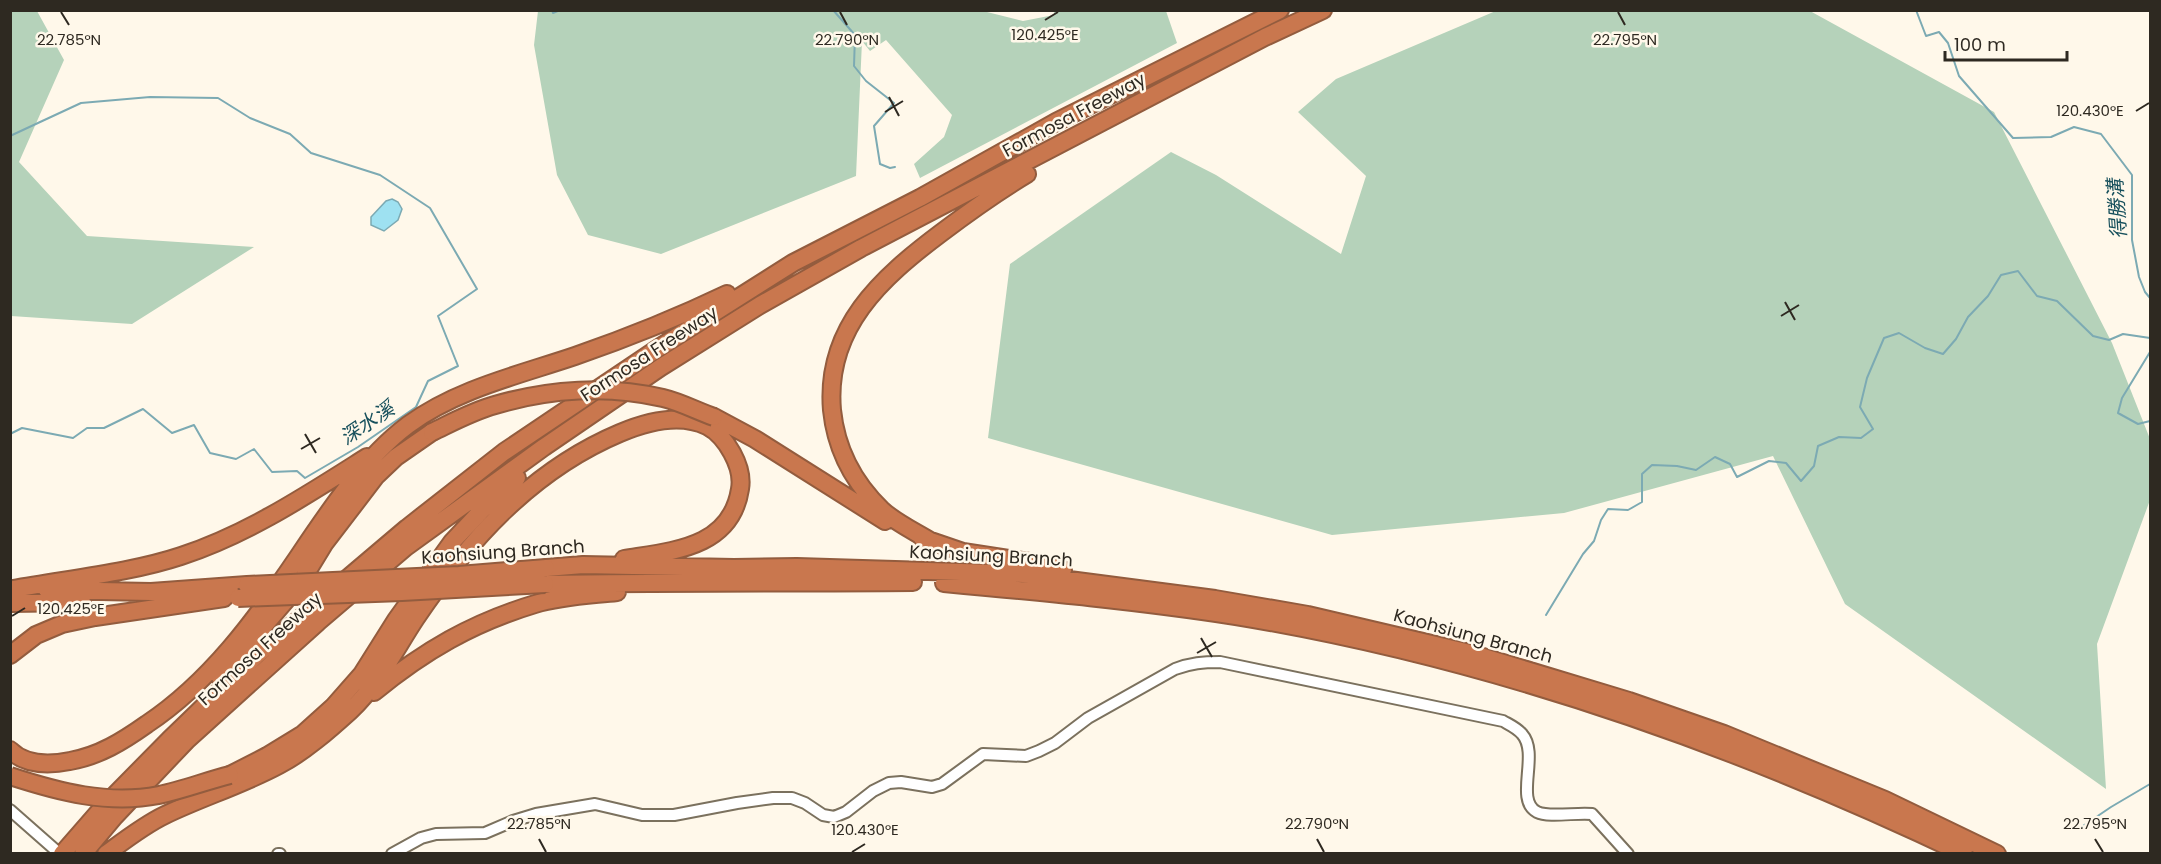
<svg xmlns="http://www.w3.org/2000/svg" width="2161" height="864" viewBox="0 0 2161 864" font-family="Poppins,'Noto Sans TC',sans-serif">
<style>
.green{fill:#b5d2ba}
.water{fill:#9ee1f1;stroke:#7caab3;stroke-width:1.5}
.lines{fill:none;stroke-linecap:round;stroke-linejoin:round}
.stream{stroke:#7caab3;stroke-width:2}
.minor-casing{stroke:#7b715e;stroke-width:14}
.highway-casing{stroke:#935c3e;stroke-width:20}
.minor{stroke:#fff;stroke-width:10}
.highway{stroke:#c9774e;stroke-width:16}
.highway-bridge-casing{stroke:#935c3e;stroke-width:20;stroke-linecap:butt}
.highway-bridge{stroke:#c9774e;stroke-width:16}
.ticks{fill:none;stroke:#2e2921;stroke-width:2}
.labels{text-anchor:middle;stroke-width:5;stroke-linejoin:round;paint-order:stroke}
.street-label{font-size:18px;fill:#2e2921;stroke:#fff8ea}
.water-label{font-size:20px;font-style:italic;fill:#17505c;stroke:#fff8ea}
.ticks-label{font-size:15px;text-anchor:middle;fill:#2e2921;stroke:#fff8ea;stroke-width:5;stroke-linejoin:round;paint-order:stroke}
</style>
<rect width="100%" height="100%" fill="#fff8ea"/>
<path class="green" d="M1498 10 1810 11 1994 112 2112 343 2150 439V500L2097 644 2106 789 1845 604 1773 456 1564 513 1332 535 988 438 1010 264 1171 152 1216 175 1341 254 1366 176 1298 112 1336 79Z
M10 11H37L64 60 19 162 87 236 254 247 132 324 11 316Z
M983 11 1023 21 1054 15V11H1166L1177 43 920 178 914 164 944 137 952 115 886 40 870 51 862 41 856 176 661 254 588 235 557 175 534 45 538 11Z"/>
<path class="water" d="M392 199 398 202 402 209 398 220 384 231 371 225V217L386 201Z"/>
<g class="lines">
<path class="stream" d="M552 10 553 13 560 10
M833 10 855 35 854 66 866 81 894 103 874 126 880 164 890 168 895 167
M1916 10 1926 36 1939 32 1948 43 1959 76 2013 138 2051 137 2074 127 2101 134 2132 175V240L2139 277 2145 292 2150 298
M10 136 81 103 150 97 218 98 250 118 290 134 311 153 380 175 430 208 477 289 438 316 458 366 428 381 416 407 358 447 305 478 297 471 272 472 254 449 236 459 210 453 194 425 172 433 143 409 104 428H87L73 438 22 428 10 434
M2150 352 2122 398 2118 413 2138 424 2150 421
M1546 615 1583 554 1594 541 1601 520 1608 509 1628 510 1642 502V474L1652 465 1677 466 1696 470 1715 457 1730 464 1737 477 1769 461 1786 463 1801 481 1814 466 1818 446 1839 437 1861 438 1873 429 1860 407 1867 378 1884 338 1899 333 1925 348 1943 354 1956 339 1968 317 1988 296 2001 275 2018 271 2037 296 2057 301 2093 336 2109 340 2123 334 2150 338
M2077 830 2111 807 2150 784"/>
<defs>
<path id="minor" d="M10 810 60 854
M278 854H280
M392 854 421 838 436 834 485 833 513 821 536 814 595 804 642 815H674L737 803 773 798H792L805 803 823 815 834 817 846 812 873 791 889 783 901 782 932 787 942 784 983 754 1026 756 1039 751 1055 743 1088 718 1175 669C1191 663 1203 662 1220 662L1503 721C1510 725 1517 728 1522 734 1540 754 1514 800 1537 812 1549 818 1578 812 1592 814L1628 854"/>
<path id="highway" d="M714 417 755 439 885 521
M922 538 963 552 1029 562 1063 570
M932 542C916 532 896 523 882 510 854 483 836 449 832 410 825 328 881 278 941 233 969 212 997 192 1027 174
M546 568 583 565 734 568 797 567 1023 574 1215 599 1308 615 1470 653 1629 701 1724 734 1885 800 1997 854
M944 583C1042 592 1139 601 1236 616 1490 658 1732 743 1964 854
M545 584C667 582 790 583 913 582
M13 589C67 579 130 573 181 556 248 534 307 495 367 457
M47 590 151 592 247 585
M10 603 82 602
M10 655 36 635 62 624 95 617 224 598
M220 677 299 585 324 544 376 476 396 457 432 432
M374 692C424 651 472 623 535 604 561 596 590 595 617 592
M10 750C26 766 50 765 70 761 99 756 123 741 147 724 210 682 256 619 298 557 329 511 364 458 408 425 457 389 519 375 575 356 627 338 677 318 727 294
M230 775 267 756 303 734 333 707 362 674 396 620 452 542 482 510 517 478
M62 854 103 807 169 740 256 656 407 528 504 452 654 351 793 263 920 198 1056 122 1280 10
M83 854 114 817 187 740 318 622 406 547 544 447 661 367 760 305 861 248 1265 37 1323 10
M106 854C125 840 144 825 165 815 202 797 242 785 279 765 304 752 329 730 350 711 378 685 396 648 416 618 469 540 532 470 620 433 646 422 680 413 707 426 726 436 744 467 740 489 731 548 673 551 624 559"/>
</defs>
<use href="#minor" class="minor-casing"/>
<use href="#highway" class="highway-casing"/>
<use href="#minor" class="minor"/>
<use href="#highway" class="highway"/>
<defs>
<path id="highway-bridge" d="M432 432C453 422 473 411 495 405 549 389 608 385 663 398 680 402 697 411 714 417
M247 585 459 575 546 568
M238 598 402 592 545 584
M10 776C59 792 108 805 159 795 183 790 206 781 230 775"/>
</defs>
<use href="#highway-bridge" class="highway-bridge-casing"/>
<use href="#highway-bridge" class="highway-bridge"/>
</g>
<path class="ticks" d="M61 12 69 25M840 12 847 25M1618 12 1625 25M1045 20 1058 12M889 97 899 116M2136 111 2149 103M885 112 903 101M1785 302 1795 320M1781 316 1799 305M305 434 316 453M301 449 320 438M12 616 25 608M1201 638 1212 657M1197 653 1216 642M539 839 546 852M1317 839 1324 852M2095 839 2103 852M852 852 865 844"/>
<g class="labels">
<g class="street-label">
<text transform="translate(1074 115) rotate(-28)" y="6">Formosa Freeway</text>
<text transform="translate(649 354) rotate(-33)" y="6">Formosa Freeway</text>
<text transform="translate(503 552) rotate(-4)" y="6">Kaohsiung Branch</text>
<text transform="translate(991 556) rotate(3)" y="6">Kaohsiung Branch</text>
<text transform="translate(1473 636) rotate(15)" y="6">Kaohsiung Branch</text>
<text transform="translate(260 649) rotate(-42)" y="6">Formosa Freeway</text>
</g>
<g class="water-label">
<text transform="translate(2117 209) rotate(-94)" y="7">得勝溝</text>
<text transform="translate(367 423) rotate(-34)" y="7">深水溪</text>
</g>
</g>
<g class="ticks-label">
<text x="1045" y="40">120.425°E</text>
<text x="69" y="45">22.785°N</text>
<text x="847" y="45">22.790°N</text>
<text x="1625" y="45">22.795°N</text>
<text x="2090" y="116">120.430°E</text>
<text x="71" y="614">120.425°E</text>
<text x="539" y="829">22.785°N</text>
<text x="1317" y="829">22.790°N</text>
<text x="2095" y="829">22.795°N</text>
<text x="865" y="835">120.430°E</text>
</g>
<rect width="2161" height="864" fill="none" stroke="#2e2921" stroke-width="24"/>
<path d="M1945 51v9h122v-9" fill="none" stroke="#2e2921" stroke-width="3"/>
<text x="1954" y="51" font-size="18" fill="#2e2921" stroke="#fff8ea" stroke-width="4.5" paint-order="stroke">100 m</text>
</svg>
